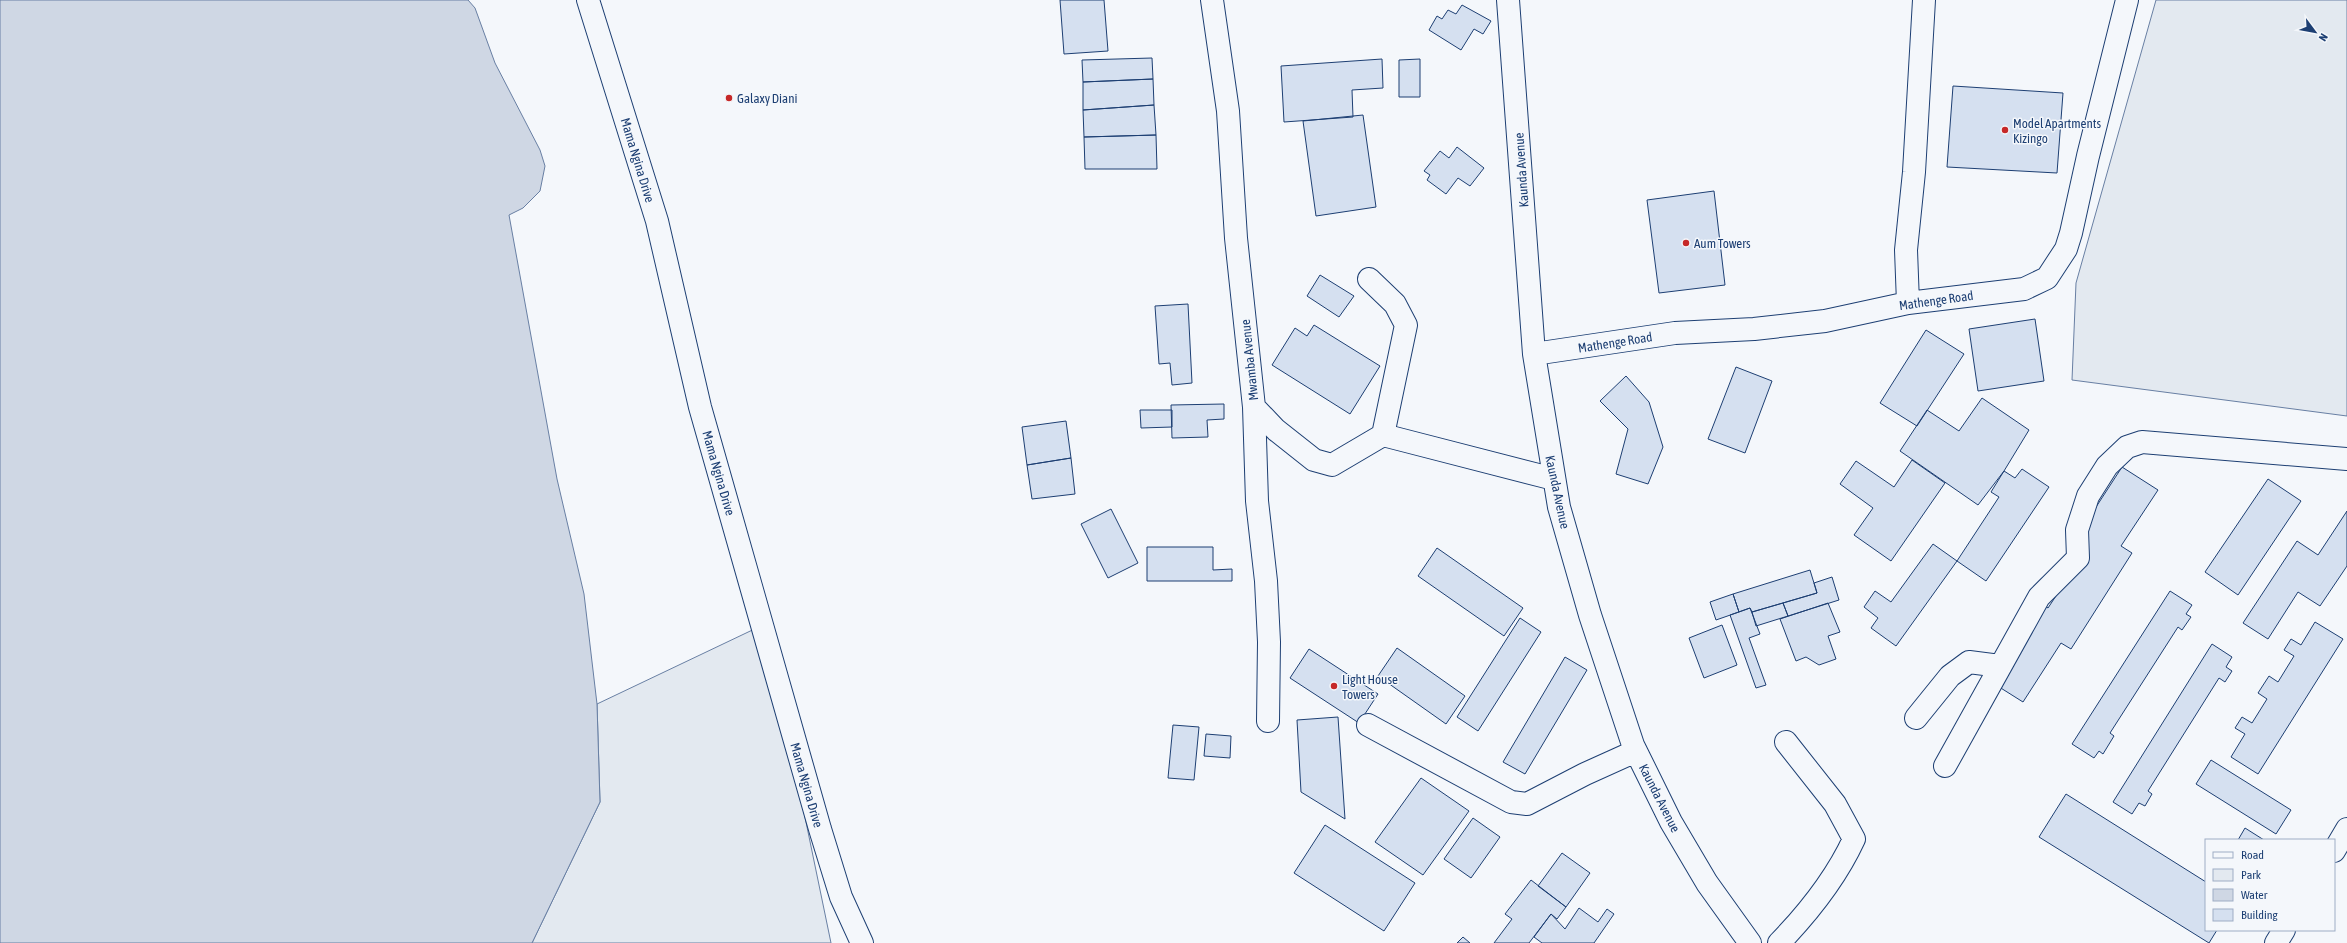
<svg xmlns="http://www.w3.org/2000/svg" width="2347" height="943" viewBox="0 0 2347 943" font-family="'Asap Condensed',sans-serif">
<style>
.green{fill:#e3e9f0;stroke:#687fa3}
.water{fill:#cfd7e4;stroke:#687fa3}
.building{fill:#d5e0f0;stroke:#1d3f73}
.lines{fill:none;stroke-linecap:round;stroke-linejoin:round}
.minor-casing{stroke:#1d3f73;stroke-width:24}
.minor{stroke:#f4f7fb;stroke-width:22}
.poi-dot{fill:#c62828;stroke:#f4f7fb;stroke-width:1.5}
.labels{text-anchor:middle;stroke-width:3;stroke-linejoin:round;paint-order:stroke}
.poi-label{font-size:13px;fill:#1d3f73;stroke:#f4f7fb;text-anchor:start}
.street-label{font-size:13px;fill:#1d3f73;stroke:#f4f7fb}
</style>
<rect width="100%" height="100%" fill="#f4f7fb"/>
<path class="green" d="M2156 0H2347V416L2072 380 2076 283Z
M765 624 831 943H532L600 802 597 704Z"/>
<path class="water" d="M0 0H468L475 8 495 63 540 150 545 166 540 191 523 208 509 215 557 479 584 594 597 704 600 802 532 943H0Z"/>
<path class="building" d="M1060 0H1104L1108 51 1064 54Z
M1462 5 1491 21 1483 34 1474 29 1461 50 1429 30 1437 16 1442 19 1448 10 1456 14Z
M1152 58 1153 79 1083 82 1082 60Z
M1382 59 1383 88 1352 90 1353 117 1284 122 1281 66Z
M1420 59V97H1399V60Z
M1153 79 1154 105 1083 110V82Z
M1953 86 2063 93 2057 173 1947 167Z
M1154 105 1156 135 1084 137 1083 110Z
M1363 115 1376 207 1316 216 1303 121Z
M1156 135 1157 169H1085L1084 137Z
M1457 147 1484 168 1470 186 1458 178 1446 194 1427 180 1430 175 1424 171 1440 151 1449 158Z
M1714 191 1725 285 1659 293 1647 200Z
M1320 275 1354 296 1339 317 1307 296Z
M1188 304 1192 383 1172 385 1170 363 1159 364 1155 306Z
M2035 319 2044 381 1978 391 1969 329Z
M1314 325 1380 366 1350 414 1272 365 1295 328 1307 336Z
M1926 330 1964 354 1917 426 1880 403Z
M1736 367 1772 381 1745 453 1708 439Z
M1626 376 1649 402 1663 447 1648 484 1616 474 1628 429 1600 401Z
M1982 398 2029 430 2004 471 1978 505 1900 451 1927 410 1959 431Z
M1224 404V419L1207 420 1208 437 1172 438 1171 405Z
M1140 410H1172V427L1141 428Z
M1066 421 1071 458 1027 465 1022 427Z
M1071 458 1075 494 1032 499 1027 465Z
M1912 460 1945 483 1891 561 1854 535 1873 508 1840 484 1856 461 1894 487Z
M2122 467 2158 490 2121 546 2132 553 2071 649 2061 643 2023 702 1996 685 2040 602 2048 608 2087 549 2074 541Z
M2022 469 2049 487 1986 581 1957 561 1999 497 1991 492 2004 471 2015 478Z
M2268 479 2301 501 2238 595 2205 572Z
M1111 509 1138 563 1108 578 1081 524Z
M2347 511V566L2320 606 2298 592 2268 639 2243 623 2297 541 2318 555Z
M1933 544 1957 561 1896 646 1871 628 1878 618 1864 607 1875 591 1891 602Z
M1147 547H1213V570L1232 569V581H1147Z
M1437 548 1523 608 1504 636 1418 576Z
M1810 570 1817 593 1752 612 1750 608 1739 612 1733 594Z
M1832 577 1839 600 1788 616 1783 603 1817 593 1814 583Z
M2170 591 2192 605 2186 614 2191 617 2182 630 2178 627 2110 733 2114 736 2103 754 2099 751 2094 758 2072 744Z
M1733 594 1739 612 1716 620 1710 602Z
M1783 603 1788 616 1756 626 1752 612Z
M1828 603 1840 632 1828 636 1836 659 1819 665 1806 657 1796 661 1780 619Z
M1750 608 1760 634 1749 638 1766 685 1756 688 1730 615Z
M1520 618 1541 632 1478 731 1457 717Z
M2315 622 2343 639 2258 774 2231 757 2245 734 2235 728 2242 717 2252 723 2267 699 2258 693 2269 676 2278 682 2294 656 2284 650 2291 639 2301 645Z
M1722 625 1737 665 1704 678 1689 638Z
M2212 644 2232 657 2226 667 2232 671 2225 682 2219 678 2148 791 2152 794 2145 806 2139 803 2132 814 2113 802Z
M1397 648 1465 696 1446 724 1378 676Z
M1309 649 1378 694 1359 723 1290 678Z
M1565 657 1587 670 1525 774 1503 762Z
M1338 717 1345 819 1301 792 1297 720Z
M1173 725 1199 727 1194 780 1168 778Z
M1206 734 1231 736 1230 758 1204 756Z
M2211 760 2291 810 2276 834 2196 784Z
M1421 778 1469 811 1423 875 1375 842Z
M2066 794 2206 882V930H2217L2209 943 2039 837Z
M1473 818 1500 837 1471 878 1444 859Z
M1325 825 1415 883 1384 931 1294 873Z
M2245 828 2264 840H2238Z
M1562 853 1590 873 1566 907 1538 886Z
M1531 880 1566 907 1557 919 1551 914 1529 943H1494L1512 919 1505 914Z
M1579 908 1598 922 1607 909 1614 914 1594 943H1542L1534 937 1551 914 1565 929Z
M1463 937 1470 943H1457Z"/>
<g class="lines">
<defs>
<path id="minor" d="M588 0 657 221 700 407 820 829 841 897 862 943
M1212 0 1228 111 1236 238 1254 407 1257 501 1266 581 1269 642 1268 721
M1508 0 1534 354 1559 507 1590 615 1633 745 1671 822 1707 883 1750 943
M1369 279 1395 304 1406 325 1383 435
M1908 303 1906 250 1914 172 1924 0
M1534 354 1675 333 1754 329 1825 321 1908 303 2024 289 2047 278 2066 249 2071 233 2088 156 2127 0
M1254 407 1276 430 1314 460 1332 465 1383 435 1554 479
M1916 718 1950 676 1969 662 2000 666
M1368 725 1511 802 1527 804 1585 774 1636 751
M1945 766 2039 597 2078 558 2077 530 2088 496 2107 466 2127 447 2142 442 2347 459
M2334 851 2347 829
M1779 943C1809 912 1836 878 1854 839L1835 804 1786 742
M2276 943 2284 930"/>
</defs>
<use href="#minor" class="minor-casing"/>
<use href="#minor" class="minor"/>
</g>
<g class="poi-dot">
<circle cx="729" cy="98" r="4"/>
<circle cx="2005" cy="130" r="4"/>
<circle cx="1686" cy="243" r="4"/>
<circle cx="1334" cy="686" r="4"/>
</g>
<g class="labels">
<g class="poi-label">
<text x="737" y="103">Galaxy Diani</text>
<text x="2013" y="128">Model Apartments<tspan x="2013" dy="15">Kizingo</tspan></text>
<text x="1694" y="248">Aum Towers</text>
<text x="1342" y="684">Light House<tspan x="1342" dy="15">Towers</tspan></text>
</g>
<g class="street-label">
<text transform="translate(638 160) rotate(73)" y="5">Mama Ngina Drive</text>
<text transform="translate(1521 170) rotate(-94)" y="5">Kaunda Avenue</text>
<text transform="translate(1936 300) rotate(-8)" y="5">Mathenge Road</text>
<text transform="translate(1615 342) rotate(-9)" y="5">Mathenge Road</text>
<text transform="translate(1249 360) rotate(-96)" y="5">Mwamba Avenue</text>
<text transform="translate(719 473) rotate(74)" y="5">Mama Ngina Drive</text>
<text transform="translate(1558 492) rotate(78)" y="5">Kaunda Avenue</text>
<text transform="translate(807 785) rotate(74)" y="5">Mama Ngina Drive</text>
<text transform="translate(1660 798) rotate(63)" y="5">Kaunda Avenue</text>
</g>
</g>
<rect x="2205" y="839" width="130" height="92" fill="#f4f7fb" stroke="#9eadc5"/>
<rect x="2213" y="852" width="20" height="6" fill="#f4f7fb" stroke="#9eadc5"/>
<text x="2241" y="859" font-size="12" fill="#1d3f73">Road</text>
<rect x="2213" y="869" width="20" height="12" fill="#e3e9f0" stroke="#9eadc5"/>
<text x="2241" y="879" font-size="12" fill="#1d3f73">Park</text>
<rect x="2213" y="889" width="20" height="12" fill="#cfd7e4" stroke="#9eadc5"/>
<text x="2241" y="899" font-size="12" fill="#1d3f73">Water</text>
<rect x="2213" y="909" width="20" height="12" fill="#d5e0f0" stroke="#9eadc5"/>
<text x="2241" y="919" font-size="12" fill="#1d3f73">Building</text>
<g transform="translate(2315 32) rotate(122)" stroke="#f4f7fb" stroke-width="3" paint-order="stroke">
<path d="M0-3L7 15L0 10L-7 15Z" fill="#1d3f73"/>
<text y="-6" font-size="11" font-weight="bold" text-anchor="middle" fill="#1d3f73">N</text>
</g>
</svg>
